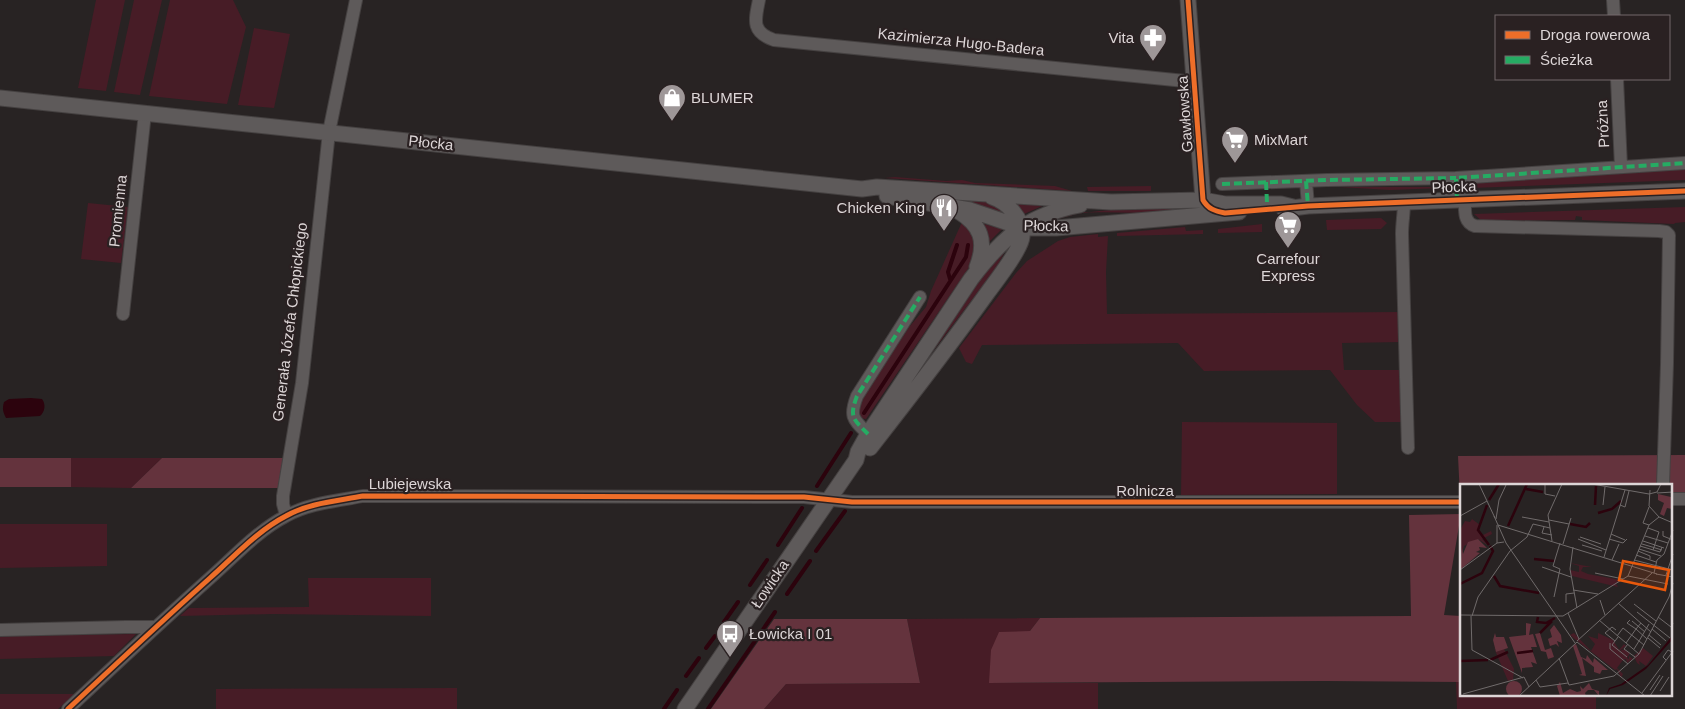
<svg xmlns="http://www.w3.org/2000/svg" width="1685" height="709" viewBox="0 0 1685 709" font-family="Helvetica,sans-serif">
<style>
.green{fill:#471c26}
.forest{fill:#64333d}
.water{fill:#2c030d}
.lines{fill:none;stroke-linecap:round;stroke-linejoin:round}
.stream{stroke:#2c030d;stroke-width:4}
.minor-casing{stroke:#454141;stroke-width:14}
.tertiary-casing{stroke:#454141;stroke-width:17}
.minor{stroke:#5e5a5a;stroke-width:12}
.tertiary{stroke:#5e5a5a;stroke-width:15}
.quiet{stroke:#26ab63;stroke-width:4;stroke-dasharray:8 4;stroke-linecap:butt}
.cycleway-casing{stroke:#2a2122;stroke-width:8}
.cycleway{stroke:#ee6e29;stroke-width:5}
.labels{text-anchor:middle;stroke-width:4.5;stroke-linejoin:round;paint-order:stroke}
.poi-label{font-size:15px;fill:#ddd6d7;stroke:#2a2122;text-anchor:start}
.street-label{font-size:15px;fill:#ddd6d7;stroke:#2a2122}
.inset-river{fill:none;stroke:#2c030d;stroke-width:2.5}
.inset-road{fill:none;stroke:#706b6b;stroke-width:1}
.view{fill:#e8590c;fill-opacity:0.15;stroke:#e8590c;stroke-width:2.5}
.inset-edge{fill:none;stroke:#ddd6d7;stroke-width:2.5}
</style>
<rect width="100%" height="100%" fill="#282323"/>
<path class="green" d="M96 0H125L106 91 78 88Z
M134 0H162L140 95 114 92Z
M170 0H233L246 27 227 104 149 96Z
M254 28 290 34 274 108 238 105Z
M1685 167V180L1471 188 1472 181Z
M895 177 946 181 962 180 975 183 1055 186 1072 191 885 178Z
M1443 185 1444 188 1390 190 1339 187H1441Z
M1151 186V191H1088L1087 187Z
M910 193 982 199 995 204 1009 217Z
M1013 201 1049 203 1024 214Z
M88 203 128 207 121 263 81 259Z
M1181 207 1183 210 1149 213 1085 212 1049 221 1050 219C1095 209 1135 208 1181 207Z
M1685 207V222L1675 223 1674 224 1582 220V217L1576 216 1575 220 1482 221 1474 214Z
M1381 218 1387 223 1381 229 1327 230 1326 220Z
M962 222C977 233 975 243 974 260L866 419 858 418 855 407 910 326 926 307 931 291Z
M984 224 1002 229 989 242Z
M1262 224V232L1218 233V229Z
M1185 227 1186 231 1203 230V234L1117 236V233Z
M1098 234V237L1108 236 1106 272 1107 314 1401 312 1403 342 1342 343 1344 370H1402L1404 422H1375L1357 405 1330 370 1204 371 1178 343 982 345 972 364 966 362 959 348 1016 273 1027 261 1058 241 1070 237Z
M1008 246 996 268 927 359 971 288Z
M1182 422 1337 423V494L1181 495Z
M71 458H162L131 488 71 487Z
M0 524H107V566L0 568Z
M308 578H431V616L273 614 180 616 189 608 309 607Z
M1040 618 990 683H1098V709H764L786 684 920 683 907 619Z
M136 634 114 656 0 659V636Z
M1456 682H1461V695H1596V709H1457Z
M457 688V709H216V689Z
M0 694H75L58 709H0Z"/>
<path class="forest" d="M1685 455V495L1671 496V485H1461L1460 497 1458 456Z
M0 458H71V487H0Z
M162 458H286L280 488H131Z
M1461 514 1444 615 1461 616V682L1325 681 989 683 991 650 999 632 1030 631 1040 618 1411 616 1409 515Z
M774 619H907L920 683 786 684 764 709H711Z"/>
<path class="water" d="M31 398 42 399C46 404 45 412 40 416L6 418C3 412 2 409 4 402L9 399Z"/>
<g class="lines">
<path class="stream" d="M950 279 948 272 957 245
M864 413 966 257 968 245
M817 486 851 433
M778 545 802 508
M816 551 845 511
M750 585 767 560
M787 594 810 561
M724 622 738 602
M706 648 715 636
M686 676 699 658
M664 709 677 690
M708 709 775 612"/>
<defs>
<path id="minor" d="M759 0C755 20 751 32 774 40L1195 82
M1613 0 1614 16
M1617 79 1621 167
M1306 181 1308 206
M1222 184 1327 180 1456 178
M1457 199 1456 178 1685 163
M1465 199C1465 210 1463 222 1475 226L1659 231 1666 232 1669 235 1667 364 1663 485
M1404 202C1404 213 1402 223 1402 234L1408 448
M123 314 145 113
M868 434C853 419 849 417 857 396L920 297
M1671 499H1685
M286 515 283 504V496L302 383 329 132 356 0
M0 630 126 627H155
M68 709C115 665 162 621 210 578 234 557 257 531 286 516 309 503 337 501 363 496L804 497 852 502H1461"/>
<path id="tertiary" d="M1188 0 1203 200 1209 208
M0 98 862 189 877 187 1111 202 1203 200 1225 204H1281L1293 207
M887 196 970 210 1020 227 1030 228H1056L1239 212
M1284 209 1308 206 1685 191
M958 211C981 225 987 241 977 267
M870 448C910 397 950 345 988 292 996 281 1021 249 1022 237 1024 219 1007 202 992 197
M685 709 856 460 858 452 868 434 971 279C1003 237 1027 215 1080 205"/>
</defs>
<use href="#minor" class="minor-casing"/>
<use href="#tertiary" class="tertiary-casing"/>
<use href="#minor" class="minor"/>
<use href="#tertiary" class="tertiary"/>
<path class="quiet" d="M1306 181 1308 206
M1266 182 1267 203
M1222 184 1327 180 1456 178
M1457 199 1456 178 1685 163
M868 434C853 419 849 417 857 396L920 297"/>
<defs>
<path id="cycleway" d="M1188 0 1203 200C1208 209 1215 211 1225 213L1308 206 1685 191
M68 709C115 665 162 621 210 578 234 557 257 531 286 516 309 503 337 501 363 496L804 497 852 502H1461"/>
</defs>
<use href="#cycleway" class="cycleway-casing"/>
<use href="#cycleway" class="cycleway"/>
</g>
<defs>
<symbol id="pharmacy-pin" viewBox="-11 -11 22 30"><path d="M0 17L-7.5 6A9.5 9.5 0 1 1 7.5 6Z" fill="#9e9798" stroke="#2a2122"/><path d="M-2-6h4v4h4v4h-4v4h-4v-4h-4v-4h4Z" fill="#fff"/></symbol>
<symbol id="shop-pin" viewBox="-11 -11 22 30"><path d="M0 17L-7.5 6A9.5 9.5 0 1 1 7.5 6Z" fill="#9e9798" stroke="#2a2122"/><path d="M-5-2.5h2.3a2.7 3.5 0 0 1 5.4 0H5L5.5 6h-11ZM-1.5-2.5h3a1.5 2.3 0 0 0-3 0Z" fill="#fff"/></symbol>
<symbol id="supermarket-pin" viewBox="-11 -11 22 30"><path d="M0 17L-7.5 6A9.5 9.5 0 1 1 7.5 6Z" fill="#9e9798" stroke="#2a2122"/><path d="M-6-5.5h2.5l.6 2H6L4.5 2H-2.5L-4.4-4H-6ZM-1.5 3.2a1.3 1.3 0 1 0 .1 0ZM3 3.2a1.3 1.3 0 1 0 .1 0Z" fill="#fff"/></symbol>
<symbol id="restaurant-pin" viewBox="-11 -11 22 30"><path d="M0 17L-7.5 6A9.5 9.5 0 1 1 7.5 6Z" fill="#9e9798" stroke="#2a2122"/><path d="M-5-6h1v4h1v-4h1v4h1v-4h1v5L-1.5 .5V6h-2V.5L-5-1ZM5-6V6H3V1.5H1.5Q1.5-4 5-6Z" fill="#fff"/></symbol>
<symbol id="bus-pin" viewBox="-11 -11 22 30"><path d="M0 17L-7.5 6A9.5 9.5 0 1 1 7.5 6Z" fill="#9e9798" stroke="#2a2122"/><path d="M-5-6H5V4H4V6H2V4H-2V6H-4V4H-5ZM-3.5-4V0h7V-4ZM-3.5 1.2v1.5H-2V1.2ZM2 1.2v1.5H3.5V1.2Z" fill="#fff"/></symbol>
</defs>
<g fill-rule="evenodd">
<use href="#pharmacy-pin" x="1137" y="22" width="32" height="43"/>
<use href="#shop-pin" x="656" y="82" width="32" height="43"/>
<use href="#supermarket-pin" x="1219" y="124" width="32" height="43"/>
<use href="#restaurant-pin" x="928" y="192" width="32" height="43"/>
<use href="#supermarket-pin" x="1272" y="209" width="32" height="43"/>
<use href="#bus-pin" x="714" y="618" width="32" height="43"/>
</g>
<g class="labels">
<g class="poi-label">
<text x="1134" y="43" text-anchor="end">Vita</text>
<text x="691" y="103">BLUMER</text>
<text x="1254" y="145">MixMart</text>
<text x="925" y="213" text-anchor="end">Chicken King</text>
<text x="1288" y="264" text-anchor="middle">Carrefour<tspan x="1288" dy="17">Express</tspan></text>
<text x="749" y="639">Łowicka I 01</text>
</g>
<g class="street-label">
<text transform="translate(961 42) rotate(6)" y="5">Kazimierza Hugo-Badera</text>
<text transform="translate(1185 114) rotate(-94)" y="5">Gawłowska</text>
<text transform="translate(1603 124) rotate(-93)" y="5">Próżna</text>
<text transform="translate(431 143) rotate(6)" y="5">Płocka</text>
<text transform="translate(1454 187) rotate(-2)" y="5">Płocka</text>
<text transform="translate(118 211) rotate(-84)" y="5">Promienna</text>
<text transform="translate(1046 226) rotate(1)" y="5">Płocka</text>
<text transform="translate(290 322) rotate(-83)" y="5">Generała Józefa Chłopickiego</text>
<text x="410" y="489">Lubiejewska</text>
<text x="1145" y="496">Rolnicza</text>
<text transform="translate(770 584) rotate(-56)" y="5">Łowicka</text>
</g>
</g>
<g transform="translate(1460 484)">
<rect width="212" height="212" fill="#282323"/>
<path d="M12 35 20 41 18 46 21 52 31 47 32 50 22 55 29 62 18 55 4 62 0 76V46L5 37 10 38ZM110 79 132 83H123L121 87 128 90 161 96 156 100 158 103 112 92 110 86 119 88V82ZM114 149 131 167 135 160 128 152 138 155V149L153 156 159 166 164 160 166 162 158 168 164 165 170 169 167 174 169 175V172L173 175 167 179 166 175 163 176 157 184 163 190 161 194 157 185 155 186 116 156 110 151ZM31 157 36 168 44 165 54 185 53 196 48 197ZM183 164 193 172 186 182 179 177 180 181 177 179 174 172Z" fill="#471c26"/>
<path d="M198 10 211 13 212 25 207 24 204 32 200 30 204 19 198 16ZM18 55 27 64 19 63 20 66 16 68 20 69 0 86 2 64 3 70 8 58ZM66 139 71 140 69 151 73 150 77 163H71L77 180 71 178 73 183 62 184V189L49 153 66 151ZM94 141 101 151 102 159 97 157 99 163 96 160 90 162 88 155 92 153 90 146ZM35 149 36 153H44L48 164 36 168 33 156ZM80 149 85 166 91 164 94 173 88 175 86 168 81 167 75 150ZM116 160 121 173 126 175 127 171 133 179 134 174 148 186H142L140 190 134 188V183L122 174 126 192 119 191 122 190 113 162ZM46 205a8 8 0 1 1 16 0a8 8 0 1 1-16 0ZM100 198 103 209 110 205 117 208 121 207 120 202 123 205 129 199 132 205 139 207V212L134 206H128L125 209 126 212H100L97 202Z" fill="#64333d"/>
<path d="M212 152V156L186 185 163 201 150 205 146 212 149 204 161 200 188 181Z" fill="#2c030d"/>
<path class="inset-river" d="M66 5 83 8M29 16 39 0M27 21 18 46 29 61M135 21 136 2M138 29 152 25 161 17M110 40 126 43 130 39M48 42 67 0M74 75 94 77M34 92 40 102 79 109M0 100 22 89 33 67 30 62M78 133 77 138 86 139 95 134M80 149 92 137M57 169 73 167M30 176 48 168M0 177 28 176"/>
<path class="inset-road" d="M19 0 35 34M85 0V10L95 12M132 0 189 10 197 8 201 0M190 6 189 22 199 33 213 39M197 9 213 8M143 21 145 3M160 21 165 23 169 7M0 32 27 17M34 32 46 59 115 159M62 33 89 38M36 35 39 16 46 1M89 36 109 40M37 41V59L44 58M38 41 197 90M189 41 183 39 189 23M84 43 82 49 92 51M188 44 199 48 193 66M203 47V52L213 56M151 50 165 56M185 52 208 59M120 53 141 60M118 55 146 66M149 55 163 59 167 55M92 57 88 31 102 0M183 57 204 64M103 60 111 34M182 60 202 66M122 61 142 67M180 62 200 68 202 63M113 63 110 85 117 124M179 65 201 72M178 67 190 72V75M176 71 196 78M144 73 165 6M152 76 159 60M174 76 213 86M82 83 111 93M0 86 37 59M135 89 163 95M194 89 197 76 204 70 213 46M196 90 213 93M206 91 213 70M168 92 189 41 199 33M113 106 138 110M94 113 100 85 93 82 100 59M140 116 145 131M106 119V110L114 109M158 119 191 148M174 120 196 137M177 128 210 154M108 129 119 155M0 131 103 132 168 92 208 100M11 132 12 166 63 194M12 132 18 113 50 67 67 53 73 40 90 44M198 133 211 143 213 139M139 136 179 170M170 136 167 139 176 145 181 139M172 137 185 148M192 145 206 157M189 151 201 161M157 152 163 144 179 157 189 140M158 153 152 161 167 173M188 154 200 164M117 157 192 89M155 157 145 149 152 143 156 146M150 159V165L168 180M166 159 176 145 187 155M168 160 164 165 175 173M174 165 179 157 184 161M99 174 109 201 154 192 179 170 209 113 213 99M206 176 203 173 208 166 212 168M76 196 80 203 108 199M190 206 200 191M200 207 209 193M182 209 213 167M3 210 64 193 69 203M59 212 117 158 185 212M190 212 203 192"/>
<path class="view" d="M163 77 209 86 205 106 159 96Z"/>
<rect width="212" height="212" class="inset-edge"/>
</g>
<rect x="1495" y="15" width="175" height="65" fill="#2a2122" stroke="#72696a"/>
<rect x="1505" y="31" width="25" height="8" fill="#ee6e29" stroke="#72696a"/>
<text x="1540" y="40" font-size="15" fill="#ddd6d7">Droga rowerowa</text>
<rect x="1505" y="56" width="25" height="8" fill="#26ab63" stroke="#72696a"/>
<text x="1540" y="65" font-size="15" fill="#ddd6d7">Ścieżka</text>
</svg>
